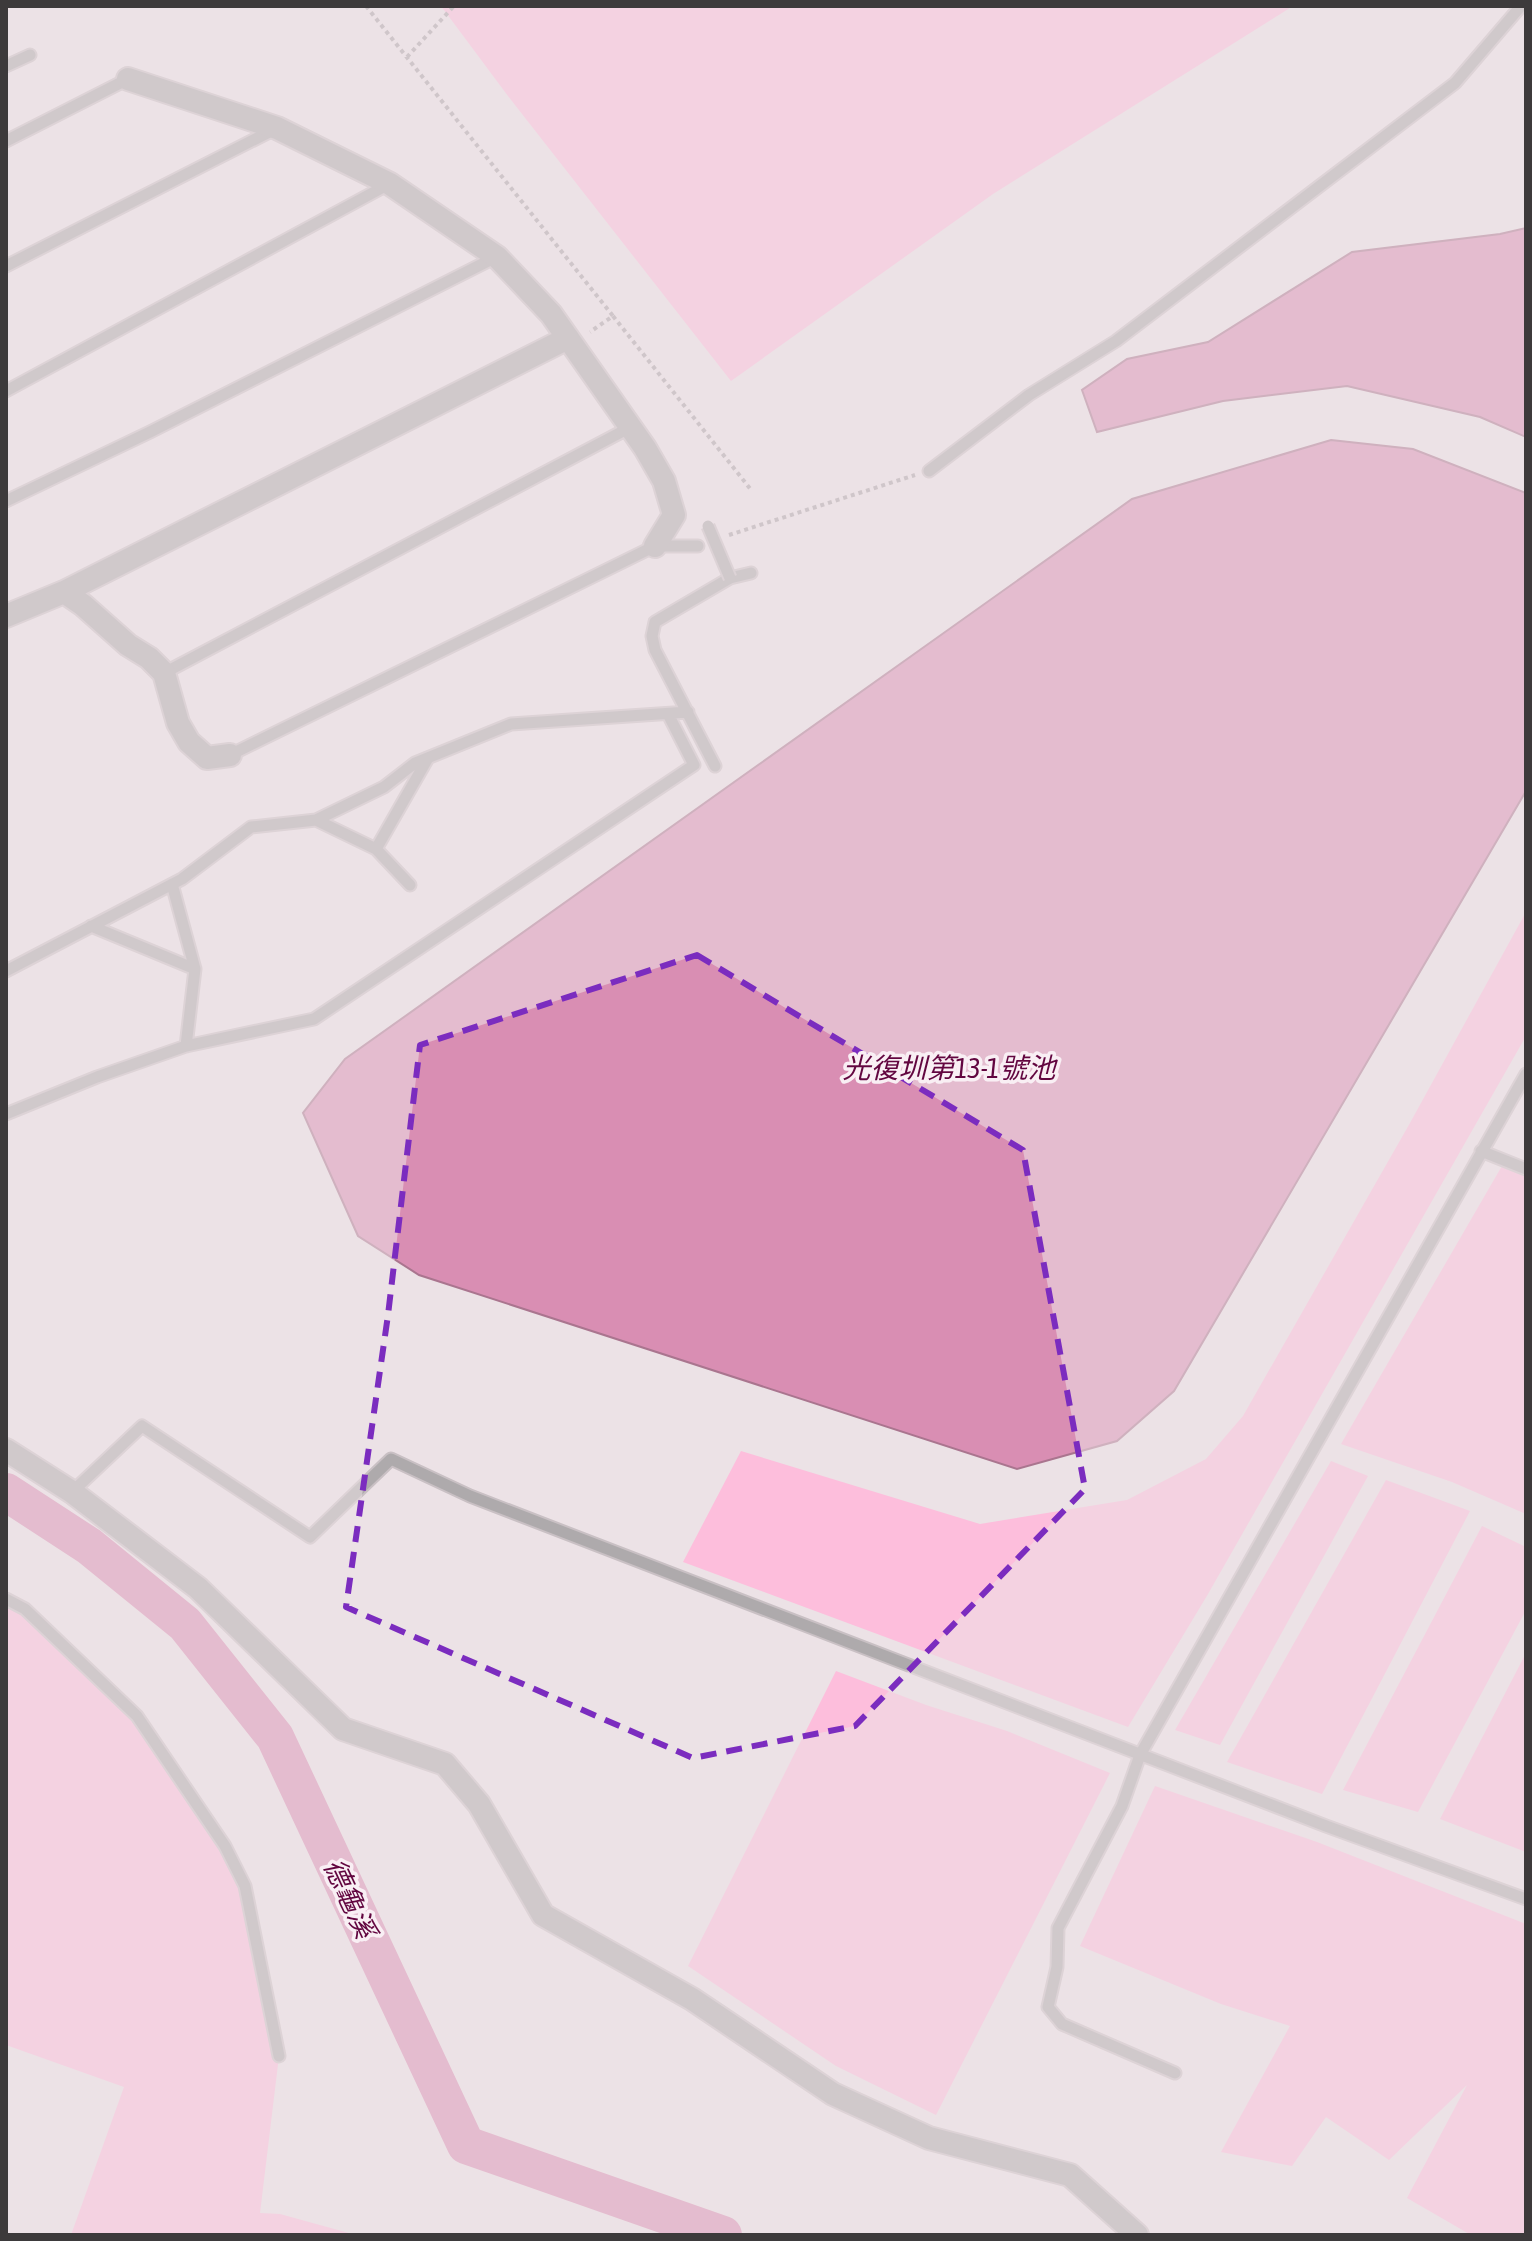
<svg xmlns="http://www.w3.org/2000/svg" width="1532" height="2241" viewBox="0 0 1532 2241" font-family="'Asap Condensed','Noto Sans TC',sans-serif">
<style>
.green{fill:#fdbedc}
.water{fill:#d98eb3;stroke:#aa758f;stroke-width:2}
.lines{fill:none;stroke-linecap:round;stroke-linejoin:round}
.river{stroke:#d98eb3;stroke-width:38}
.service-casing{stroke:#c9c0c4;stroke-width:15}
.minor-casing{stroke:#c9c0c4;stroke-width:26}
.path{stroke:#aca5a8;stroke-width:4;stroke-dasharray:4 4;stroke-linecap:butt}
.service{stroke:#aeaaac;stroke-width:11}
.minor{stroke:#aeaaac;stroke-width:22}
.service-bridge-casing{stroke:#c9c0c4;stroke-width:15;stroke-linecap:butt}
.service-bridge{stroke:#aeaaac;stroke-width:11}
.marked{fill:none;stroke:#7b2cbf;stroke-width:6;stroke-dasharray:16 10;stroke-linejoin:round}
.labels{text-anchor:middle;stroke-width:7;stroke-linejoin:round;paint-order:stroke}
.water-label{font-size:28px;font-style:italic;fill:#620640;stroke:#f9eff4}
</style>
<rect width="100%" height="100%" fill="#ece2e6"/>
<path class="green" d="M441 6H1293L993 194 731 381 508 96Z
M1526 912V1036L1208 1594 1128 1727 683 1562 741 1451 980 1524 1127 1500 1206 1459 1243 1416 1410 1123Z
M1506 1159 1526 1166V1514L1452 1482 1341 1444Z
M1331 1461 1368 1476 1220 1745 1175 1730Z
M1386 1480 1470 1511 1322 1794 1227 1762Z
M1482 1526 1526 1547V1610L1418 1812 1343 1790Z
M6 1599 137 1716 245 1886 279 2056 260 2213 280 2214 356 2235H71L124 2087 6 2045Z
M1526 1653V1852L1440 1819Z
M836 1671 926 1705 1007 1731 1110 1773 936 2115 836 2066 688 1966Z
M1155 1786 1317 1842 1526 1924V2235H1471L1407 2198 1467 2085 1389 2160 1326 2117 1292 2166 1221 2152 1290 2026 1221 2004 1080 1946Z"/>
<path class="water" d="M1526 228V437L1480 417 1347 386 1223 401 1097 432 1082 390 1127 359 1208 342 1352 252 1500 234Z
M1331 440 1413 449 1526 493V791L1174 1391 1117 1441 1017 1469 419 1275 358 1236 303 1113 345 1059 1132 499Z"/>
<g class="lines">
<path class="river" d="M6 1492 89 1546 185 1624 275 1737 466 2145 723 2235"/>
<defs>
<path id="service" d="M6 66 30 55
M6 141 128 79
M6 266 277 128
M6 391 389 184
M929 471 1029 395 1116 341 1455 83 1521 6
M6 501 150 432 496 257
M164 673 629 428
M230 755 655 546H698
M715 766 655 650 652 636 655 622 730 578 751 573
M316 820 376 849 410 885
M376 849 428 758
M172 884 195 969
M91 926 195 969 186 1046
M6 971 182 879 251 827 316 820 384 787 415 763 511 724 688 712
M6 1114 97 1077 186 1046 314 1019 694 765 668 714
M1481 1151 1526 1169
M72 1492 142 1426 310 1537 391 1459 470 1496 1326 1826 1526 1899
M6 1599 25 1609 137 1716 225 1846 245 1886 279 2056
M1175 2073 1062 2024 1048 2007 1057 1967 1058 1928 1122 1806 1140 1755 1526 1074"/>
<path id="minor" d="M128 79 277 128 390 184 497 257 551 314 645 448 664 481 674 515 655 546
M64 592 83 605 128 645 149 658 164 673 178 723 189 742 207 758 230 755
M6 616 64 592 568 338
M6 1450 72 1492 198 1588 343 1729 445 1764 479 1804 543 1915 692 1999 833 2094 929 2138 1070 2175 1137 2235"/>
</defs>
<use href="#service" class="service-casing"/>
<use href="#minor" class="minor-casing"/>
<path class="path" d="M366 6 613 316 590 332
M407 57 454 6
M613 316 752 491
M729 535 915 475"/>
<use href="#service" class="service"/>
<use href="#minor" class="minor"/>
<defs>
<path id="service-bridge" d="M708 526 730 578"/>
</defs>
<use href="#service-bridge" class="service-bridge-casing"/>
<use href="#service-bridge" class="service-bridge"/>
</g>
<path d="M0 0H1532V2241H0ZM697 955 1023 1150 1085 1489 855 1726 693 1758 346 1607 388 1315 420 1045Z" fill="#ece2e6" fill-opacity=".55" fill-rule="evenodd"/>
<path class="marked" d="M697 955 1023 1150 1085 1489 855 1726 693 1758 346 1607 388 1315 420 1045Z"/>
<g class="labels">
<g class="water-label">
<text x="949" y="1078">光復圳第13-1號池</text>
<text transform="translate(350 1898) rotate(65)" y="10">德龜溪</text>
</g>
</g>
<rect width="1532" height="2241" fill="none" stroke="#3d3a3b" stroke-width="16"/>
</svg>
